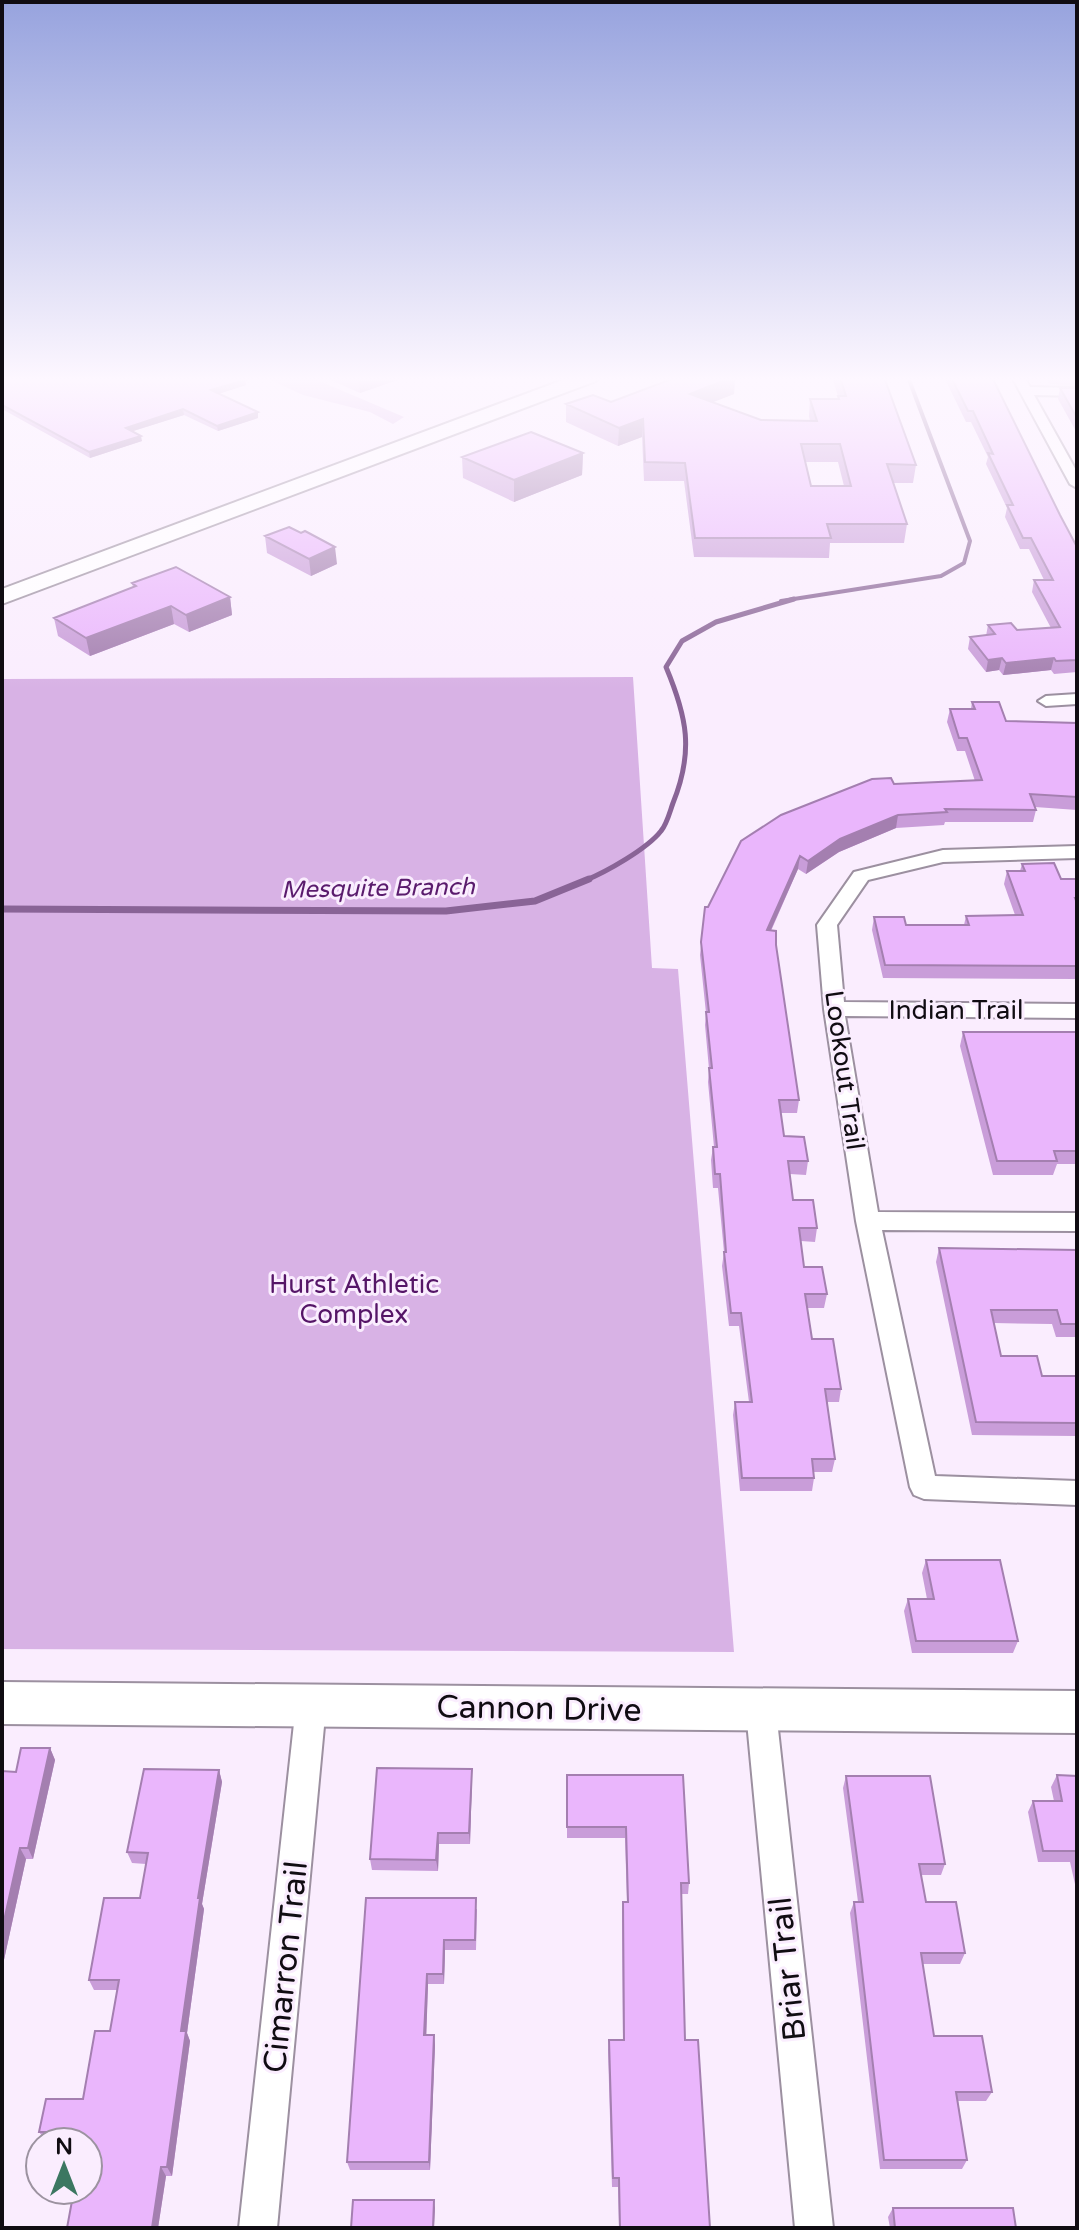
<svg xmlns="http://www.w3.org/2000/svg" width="1079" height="2230" viewBox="0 0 1079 2230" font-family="'Varela Round',sans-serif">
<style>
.green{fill:#d8b2e5}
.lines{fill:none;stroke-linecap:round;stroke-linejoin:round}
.stream-far2{stroke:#896496;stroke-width:4}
.stream-far1{stroke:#896496;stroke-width:5}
.stream{stroke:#896496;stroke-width:7}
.street-casing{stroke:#9c90a0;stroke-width:4}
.secondary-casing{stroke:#9c90a0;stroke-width:4}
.primary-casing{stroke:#9c90a0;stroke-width:4}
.street{fill:#fff;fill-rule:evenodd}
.secondary{fill:#fff;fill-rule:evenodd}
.primary{fill:#fff;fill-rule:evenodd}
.wall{fill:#c99dd9;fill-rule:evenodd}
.shaded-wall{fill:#a47fb0}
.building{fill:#eab6fc;stroke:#a47fb0;stroke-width:2;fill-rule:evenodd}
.labels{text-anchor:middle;stroke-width:6;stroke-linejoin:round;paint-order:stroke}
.far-water-label{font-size:24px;font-style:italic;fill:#5a1b6d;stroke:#faedfe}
.street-label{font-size:26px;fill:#100c12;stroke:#faedfe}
.park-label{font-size:26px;fill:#551567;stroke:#faedfe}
.near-street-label{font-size:32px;fill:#100c12;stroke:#faedfe}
</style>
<rect width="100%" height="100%" fill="#faedfe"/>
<path class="green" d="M264 377H310L404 417 393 424 370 412 303 395Z
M633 677 652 968 678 969 734 1652 2 1649V679Z"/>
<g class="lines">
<path class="stream-far2" d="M781 601 941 576 964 563 970 541 908 377"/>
<path class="stream-far1" d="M584 881C606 872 647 849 661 831 667 824 670 811 673 803 694 751 687 717 666 667L682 641 716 622 794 599"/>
<path class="stream" d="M2 909 446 911 535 901 589 879"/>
<defs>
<path id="street" d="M1012 377H1024L1030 387 1077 388V396L1034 395 1077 472V488L1070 484Z
M1077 694V704L1046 706 1038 701 1046 696Z
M1077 846V858L943 862 868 880 837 925 844 1002 1077 1004V1018L845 1016 878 1212 1077 1213V1231L882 1230 935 1476 1077 1481V1505L924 1499 914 1495 910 1487 856 1221 824 1009 817 925 854 872 943 850Z
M311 1691 322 1695 326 1705 277 2228H239L296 1705 300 1695Z
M761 1697 772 1701 776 1711 833 2228H795L746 1711 750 1701Z"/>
<path id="secondary" d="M2 1682 1077 1691V1733L2 1724Z"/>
<path id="primary" d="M571 377H599L596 381 2 604V589Z"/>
</defs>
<use href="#street" class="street-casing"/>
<use href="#secondary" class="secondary-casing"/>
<use href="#primary" class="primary-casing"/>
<use href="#street" class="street"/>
<use href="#secondary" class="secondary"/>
<use href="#primary" class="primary"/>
</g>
<path class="wall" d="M2 377 245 380 246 385 218 394 258 412V418L218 431 184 415 133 431 142 441 90 458 2 409Z
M324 377H406L360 393Z
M735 377 734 394 712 402 761 420 810 421 809 416 810 399H838V396L832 377H884L916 465 913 483H893L907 524 904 543H830L829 558 694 557 684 481H644L642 437 618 446 566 422V404L611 402ZM805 462H838L844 486H811Z
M944 377H992L1060 515 1077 547V672L1054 674 1051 670 1003 675 999 670 986 672 968 649 970 637 986 636 988 625 1017 630 1051 628 1032 592 1034 580H1044L1029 549H1020L1005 517 1007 508 986 464 988 457 971 422H966Z
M1046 377H1077V386L1050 384Z
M1060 388H1077V433L1058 399Z
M583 453 582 475 514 502 463 478 462 457Z
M301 533 337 564 311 576 267 553 265 536Z
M132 583 230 597 232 615 189 632 174 624 90 656 58 636 54 618 133 587Z
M972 702 1006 721 1077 723V810L1035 807 1036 810 1033 822H945L944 825 896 828 839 852 806 874 798 869 771 931 776 945 799 1100 797 1113H781L784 1136 808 1161 806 1175 790 1174 793 1200 817 1228 815 1242 801 1241 804 1267 827 1294 824 1308H807L812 1339 841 1389 839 1402H827L835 1459 832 1472H813L814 1478 812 1491H740L733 1415 735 1402H749L739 1326H729L722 1266 724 1252 718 1188H713L711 1160 713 1147H714L708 1082 709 1069 705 1025 706 1013 700 955 705 907H708L894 784 975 781 965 751H957L947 722 950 709H971Z
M1022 864 1061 879H1077V979L883 978 872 930 874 917 906 925H964L966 916 1015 915 1004 884 1007 871H1020Z
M963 1032H1077V1164H1057L1053 1175H993L960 1046Z
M939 1248 1077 1250V1337H1056L1052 1324 994 1323 1001 1356 1042 1376H1077V1436L972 1435 936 1262Z
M926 1560 1018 1641 1013 1653H912L904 1611 908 1599H927L922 1573Z
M50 1748 55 1760 33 1859H26L2 1969V1771L16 1772Z
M472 1769 470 1844H439L438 1871 372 1870 370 1859Z
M219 1770 222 1782 202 1904 204 1909 187 2033 190 2041 172 2176H166L158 2228H67L88 2190 73 2141H46L39 2132 83 2099 110 2031 117 1990H94L89 1980 140 1898 146 1864 132 1863 127 1852Z
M567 1775 689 1883 688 1894H681L685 2040 710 2228H619L618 2187H612L608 2050 609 2040H623L622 1913 623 1902H627L625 1838H567Z
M1057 1775 1077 1776V1893L1070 1862H1038L1028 1812 1033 1801H1054L1051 1787Z
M846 1776 945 1864 941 1875H921L926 1902 965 1953 960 1964H923L934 2036 992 2092 986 2101H958L967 2160 962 2169H880L850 1913 854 1902H858L843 1788Z
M366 1898 477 1909 476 1950H445L444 1984H428L426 2035H434L435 2045 430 2170H350L347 2162Z
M893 2208 1016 2228H890L888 2217Z"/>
<path class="shaded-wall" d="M359 377H406L360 393Z
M735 377 734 394 688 412 690 394Z
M245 380 246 385 212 396 211 390Z
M183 409 184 415 127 433 126 428Z
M258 412V418L218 431 217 426Z
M643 419 642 437 618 446 619 428Z
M141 436 142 441 90 458 89 452Z
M583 453 582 475 514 502V480Z
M335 547 337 564 311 576 309 559Z
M230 597 232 615 189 632 186 615Z
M171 606 174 624 90 656 86 638Z
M1002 658 999 670 986 672 988 660Z
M1054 658 1051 670 1003 675 1006 663Z
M898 815 896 828 839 852 806 874 808 861 840 839Z
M800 856 798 869 765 943 767 930Z
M50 1748 55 1760 33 1859 28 1848Z
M472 1769V1780L470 1844 469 1833Z
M219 1770 222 1782 202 1904 204 1909 187 2033 190 2041 172 2176 167 2167 181 2031 198 1898Z
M438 1833 439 1844 438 1871 436 1860Z
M20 1848 26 1859 2 1969V1930Z
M444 1940 445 1950 444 1984 443 1974Z
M427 1974 428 1984 426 2045 424 2035Z
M434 2035 435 2045 430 2170 429 2162Z
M161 2167 166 2176 158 2228H152Z
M434 2200 435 2208 434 2228H433Z"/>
<path class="building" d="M2 377H239L245 380 211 390 258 412 217 426 183 409 126 428 141 436 89 452 2 405Z
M677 377H733L690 394 761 420 817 421 810 399H839L838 396H846L840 377H884L916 465 887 464 907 524H827L831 538H695L685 463 645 462 643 419 619 428 566 404 593 395 611 402ZM801 444H840L851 486H811Z
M951 377H992L1060 515 1077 547V660L1056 661 1054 658 1006 663 1002 658 988 660 970 637 995 634 988 625 1011 623 1017 630 1060 627 1034 580H1053L1031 538H1023L1007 505H1013L988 453 993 454 973 411H968Z
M1060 388H1077V418Z
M531 432 583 453 514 480 462 457Z
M289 527 301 533 305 531 335 547 309 559 265 536Z
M176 567 230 597 186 615 171 606 86 638 54 618 136 586 132 583Z
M972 702H999L1006 721 1077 723V797L1030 794 1036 810 945 809 947 812 898 815 840 839 808 861 800 856 767 930 776 931V945L799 1100H779L784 1136 804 1137 808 1161H788L793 1200H813L817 1228H799L804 1267H822L827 1294H805L812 1339H833L841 1389H825L835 1459H812L814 1478H742L735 1402H752L741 1313H731L724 1252H726L720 1174H715L713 1147H717L709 1068H712L706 1012H709L701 942 705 907H708L741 841 781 815 872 779 891 778 894 784 982 780 967 738H959L950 709H975Z
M1054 863 1061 879H1077V898H1075L1077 903V966L885 965 874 917H904L906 925H969L966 916 1023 915 1007 871H1025L1022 864Z
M963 1032H1077V1151H1054L1057 1161H997Z
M939 1248 1077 1250V1324H1061L1057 1310H991L1001 1356H1037L1042 1376H1077V1423L976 1422Z
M926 1560H1000L1018 1641H916L908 1599H934Z
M21 1748H50L28 1848H20L2 1930V1771L16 1772Z
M377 1768 472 1769 469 1833H438L436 1860 370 1859Z
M144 1769 219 1770 198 1898H200L181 2031H186L167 2167H161L152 2228H67L74 2190H88V2142H73L74 2132H39L46 2099H83L95 2031H110L119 1980H89L104 1898H140L148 1853 127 1852Z
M567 1775H683L689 1883H681L685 2040H698L710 2228H620L619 2178H613L609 2040H624L623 1902H628L626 1827H567Z
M1057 1775 1077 1776V1854L1076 1851H1043L1033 1801H1062Z
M846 1776H930L945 1864H919L926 1902H956L965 1953H921L934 2036H982L992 2092H956L967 2160H884L854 1902H863Z
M366 1898H476L475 1940H444L443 1974H427L424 2035H434L429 2162H347Z
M353 2200H434L433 2228H351Z
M893 2208H1013L1016 2228H895Z"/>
<linearGradient id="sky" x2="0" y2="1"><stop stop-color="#97a3de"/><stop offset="0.55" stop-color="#fdf7ff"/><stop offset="1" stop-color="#fdf7ff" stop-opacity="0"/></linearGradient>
<rect width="1079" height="689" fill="url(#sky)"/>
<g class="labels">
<g class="far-water-label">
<text transform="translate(378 888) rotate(-1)" y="8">Mesquite Branch</text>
</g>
<g class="street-label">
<text x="956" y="1019">Indian Trail</text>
<text transform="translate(845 1070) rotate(82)" y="9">Lookout Trail</text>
</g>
<g class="park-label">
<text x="354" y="1293">Hurst Athletic<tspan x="354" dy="30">Complex</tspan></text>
</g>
<g class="near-street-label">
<text transform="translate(539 1708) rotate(1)" y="11">Cannon Drive</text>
<text transform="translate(285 1967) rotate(-84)" y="11">Cimarron Trail</text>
<text transform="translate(787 1969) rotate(-96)" y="11">Briar Trail</text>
</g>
</g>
<rect width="1079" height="2230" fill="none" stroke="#100c12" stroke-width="8"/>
<g transform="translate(64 2166)"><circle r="38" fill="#faedfe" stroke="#9c93a0" stroke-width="2"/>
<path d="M0-6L14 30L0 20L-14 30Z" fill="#3b7761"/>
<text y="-12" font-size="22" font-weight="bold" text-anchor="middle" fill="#100c12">N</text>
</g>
</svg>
